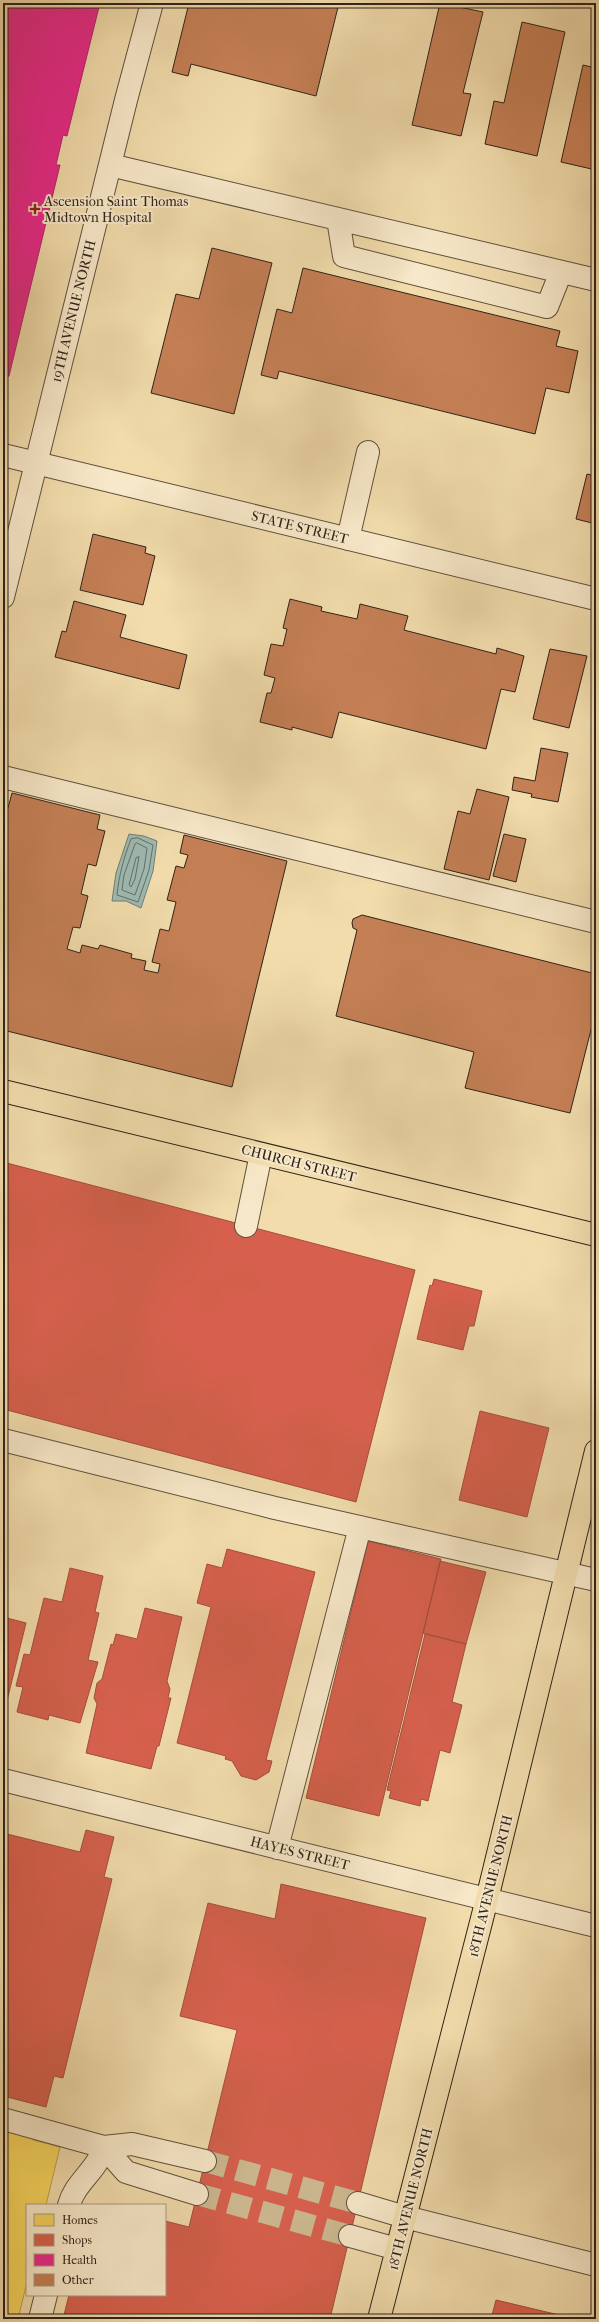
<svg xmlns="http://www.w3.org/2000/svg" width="599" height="2322" viewBox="0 0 599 2322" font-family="'IM FELL French Canon',serif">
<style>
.water{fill:#9dbab2;stroke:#717e75}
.homes{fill:#f6d55c;stroke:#baa048}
.shops{fill:#d6604d;stroke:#a44e3e}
.health{fill:#e7298a;stroke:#b02768}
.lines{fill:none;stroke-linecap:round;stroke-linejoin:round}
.shore{stroke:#666e66;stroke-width:1}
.building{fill:#c57f55;stroke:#2e231a}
.minor-tunnel{stroke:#cbb78f;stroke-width:22;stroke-dasharray:22 11;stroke-linecap:butt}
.minor-casing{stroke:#5f513e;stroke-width:24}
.major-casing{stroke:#2e231a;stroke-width:24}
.minor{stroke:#f7e8c9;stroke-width:22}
.major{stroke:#f2dcac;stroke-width:22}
.poi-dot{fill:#8f2418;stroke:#f7e8c9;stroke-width:1.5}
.labels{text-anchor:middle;stroke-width:4;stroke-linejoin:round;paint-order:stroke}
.poi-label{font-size:14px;fill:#2e231a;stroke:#f7e8c9;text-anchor:start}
.street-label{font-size:14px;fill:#2e231a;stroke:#f7e8c9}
</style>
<rect width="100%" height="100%" fill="#f2dcac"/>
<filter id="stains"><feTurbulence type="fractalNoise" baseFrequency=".005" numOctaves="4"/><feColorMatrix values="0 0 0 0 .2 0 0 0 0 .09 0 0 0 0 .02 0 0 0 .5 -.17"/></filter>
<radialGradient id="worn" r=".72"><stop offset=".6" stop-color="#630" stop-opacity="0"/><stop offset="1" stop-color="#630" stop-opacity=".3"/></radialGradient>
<path class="water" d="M129 834 144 836 157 841 153 871 141 908 126 901H112L116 873Z"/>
<path class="homes" d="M3 2126 35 2134 33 2140 60 2147 46 2205H27V2282L18 2319H3Z"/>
<path class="shops" d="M3 1162 415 1270 356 1502 3 1409Z
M434 1279 482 1291 474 1326H469L463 1350 417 1339 430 1285 432 1286Z
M480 1411 549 1428 527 1517 459 1500Z
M368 1541 441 1559 379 1816 306 1798Z
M227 1549 315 1572 266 1760 272 1761 269 1772 256 1780 241 1776 232 1761 225 1759 226 1756 177 1743 211 1607 197 1603 207 1564 222 1568Z
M440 1561 486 1572 466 1644 423 1633Z
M70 1568 103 1576 95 1612 99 1613 88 1660 98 1662 80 1723 49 1715 48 1720 17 1712 23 1687 16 1686 24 1654 30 1655 44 1598 62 1602Z
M145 1608 182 1617 167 1681 170 1689 168 1698H171L159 1746H157L151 1769 86 1753 97 1704 94 1698 97 1683 102 1679 111 1644 113 1645 116 1634 137 1639Z
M3 1617 26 1623 4 1713 3 1712Z
M425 1634 466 1644 452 1702 462 1705 450 1753 440 1750 428 1801 421 1799 420 1806 389 1798 391 1791 387 1790Z
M86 1830 114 1837 104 1877 112 1879 63 2078 54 2076 46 2107 3 2096V1833L80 1852Z
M281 1884 426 1918 330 2319H63L69 2295H165V2221L189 2227 237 2030 180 2016 208 1903 275 1919Z
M496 2300 576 2319H491Z"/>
<path class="health" d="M3 3H100L67 136 63 135 56 165H60L9 376 3 380V133L6 120 3 119Z"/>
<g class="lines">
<path class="shore" d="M138 838 153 845 149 870 138 902 117 895C119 875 124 857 131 839Z
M137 843 147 848 144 869 135 895 122 890 124 875 135 844Z
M139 857 135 879 131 887 129 885 136 858Z"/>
</g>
<path class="building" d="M189 3H339L316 96 191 64 188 76 172 72Z
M440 3 483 12 463 93 471 94 461 136 412 125Z
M522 22 565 32 537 156 485 144 494 101 504 103Z
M583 65 596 68V170L561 162Z
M212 248 272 263 234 414 151 393 176 294 199 299Z
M303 268 560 331 556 346 578 351 569 393 546 388 535 434 279 371 277 379 261 375 277 309 292 313Z
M587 474 596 476V524L576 519Z
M93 534 146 547 145 553 155 556 143 605 80 590Z
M290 599 322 607 321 611 357 619 360 604 408 616 404 630 496 654 497 648 524 656 515 692 501 689 486 749 339 712 332 738 292 727V730L260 722 267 693H271L275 678 264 675 271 644 283 646 287 629 283 628Z
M74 601 126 615 120 637 187 655 179 689 55 657 62 631 66 632Z
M550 649 587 656 569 728 533 719Z
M541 748 568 753 558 802 531 797 532 794 512 790 514 777 535 781Z
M477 789 509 797 489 880 444 869 458 811 470 814Z
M12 793 100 815 97 829 105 831 96 866 88 864 81 894 88 896 80 928 73 927 67 949 80 953 82 945 98 949 100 945 132 954 131 958 146 961 144 970 158 973 160 964 152 962 160 929 169 931 176 902 167 900 176 866 184 868 188 855 180 853 184 835 287 861 232 1087 3 1030V807L8 808Z
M504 834 526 839 516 882 493 876Z
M362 915 596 974V1010L570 1113 465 1088 474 1052 336 1016 357 930 353 928 352 923 353 919Z"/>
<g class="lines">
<path class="minor-tunnel" d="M205 2161 358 2203
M197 2194 350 2236"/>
<defs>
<path id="minor" d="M110 165 596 280
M338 219 344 256 547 307 561 272
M3 455 596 599
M348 539 368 452
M3 597 126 100 152 3
M3 777 596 922
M246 1226 261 1154
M3 1440 275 1508 596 1580
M3 1780 596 1926
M277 1848 360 1527
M3 2119 104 2147 132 2144 205 2161
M104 2147 126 2172 197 2194
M358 2203 405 2217 596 2265
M69 2205C75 2182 97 2171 104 2147
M350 2236 397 2249
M40 2319 46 2295"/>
<path id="major" d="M3 1091 596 1235
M379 2319 487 1899 596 1451"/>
</defs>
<use href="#minor" class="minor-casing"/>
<use href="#major" class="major-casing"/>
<use href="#minor" class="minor"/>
<use href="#major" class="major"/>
</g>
<path class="poi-dot" d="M33 203h4v4h4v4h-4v4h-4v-4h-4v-4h4z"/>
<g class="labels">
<g class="poi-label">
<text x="44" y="206">Ascension Saint Thomas<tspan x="44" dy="16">Midtown Hospital</tspan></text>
</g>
<g class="street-label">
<text transform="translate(73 311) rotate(-76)" y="5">19TH AVENUE NORTH</text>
<text transform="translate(300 527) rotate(14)" y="5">STATE STREET</text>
<text transform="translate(299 1163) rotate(14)" y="5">CHURCH STREET</text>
<text transform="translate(300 1853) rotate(14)" y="5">HAYES STREET</text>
<text transform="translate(490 1886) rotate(-76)" y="5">18TH AVENUE NORTH</text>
<text transform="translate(410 2199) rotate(-76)" y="5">18TH AVENUE NORTH</text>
</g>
</g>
<rect width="599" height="2322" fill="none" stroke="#f2dcac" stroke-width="16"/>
<rect x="4" y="4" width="591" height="2314" fill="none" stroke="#2e231a" stroke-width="2"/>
<rect x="8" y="8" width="583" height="2306" fill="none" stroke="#2e231a"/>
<rect x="26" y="2204" width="140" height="92" fill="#f7e8c9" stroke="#a79983"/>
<rect x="34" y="2214" width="20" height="12" fill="#f6d55c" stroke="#a79983"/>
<text x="62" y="2224" font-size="12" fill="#2e231a">Homes</text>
<rect x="34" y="2234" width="20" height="12" fill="#d6604d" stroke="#a79983"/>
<text x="62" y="2244" font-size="12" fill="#2e231a">Shops</text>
<rect x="34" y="2254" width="20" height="12" fill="#e7298a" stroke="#a79983"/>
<text x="62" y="2264" font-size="12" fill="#2e231a">Health</text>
<rect x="34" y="2274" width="20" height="12" fill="#c57f55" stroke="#a79983"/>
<text x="62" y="2284" font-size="12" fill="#2e231a">Other</text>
<rect width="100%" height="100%" filter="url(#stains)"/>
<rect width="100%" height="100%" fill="url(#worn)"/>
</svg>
